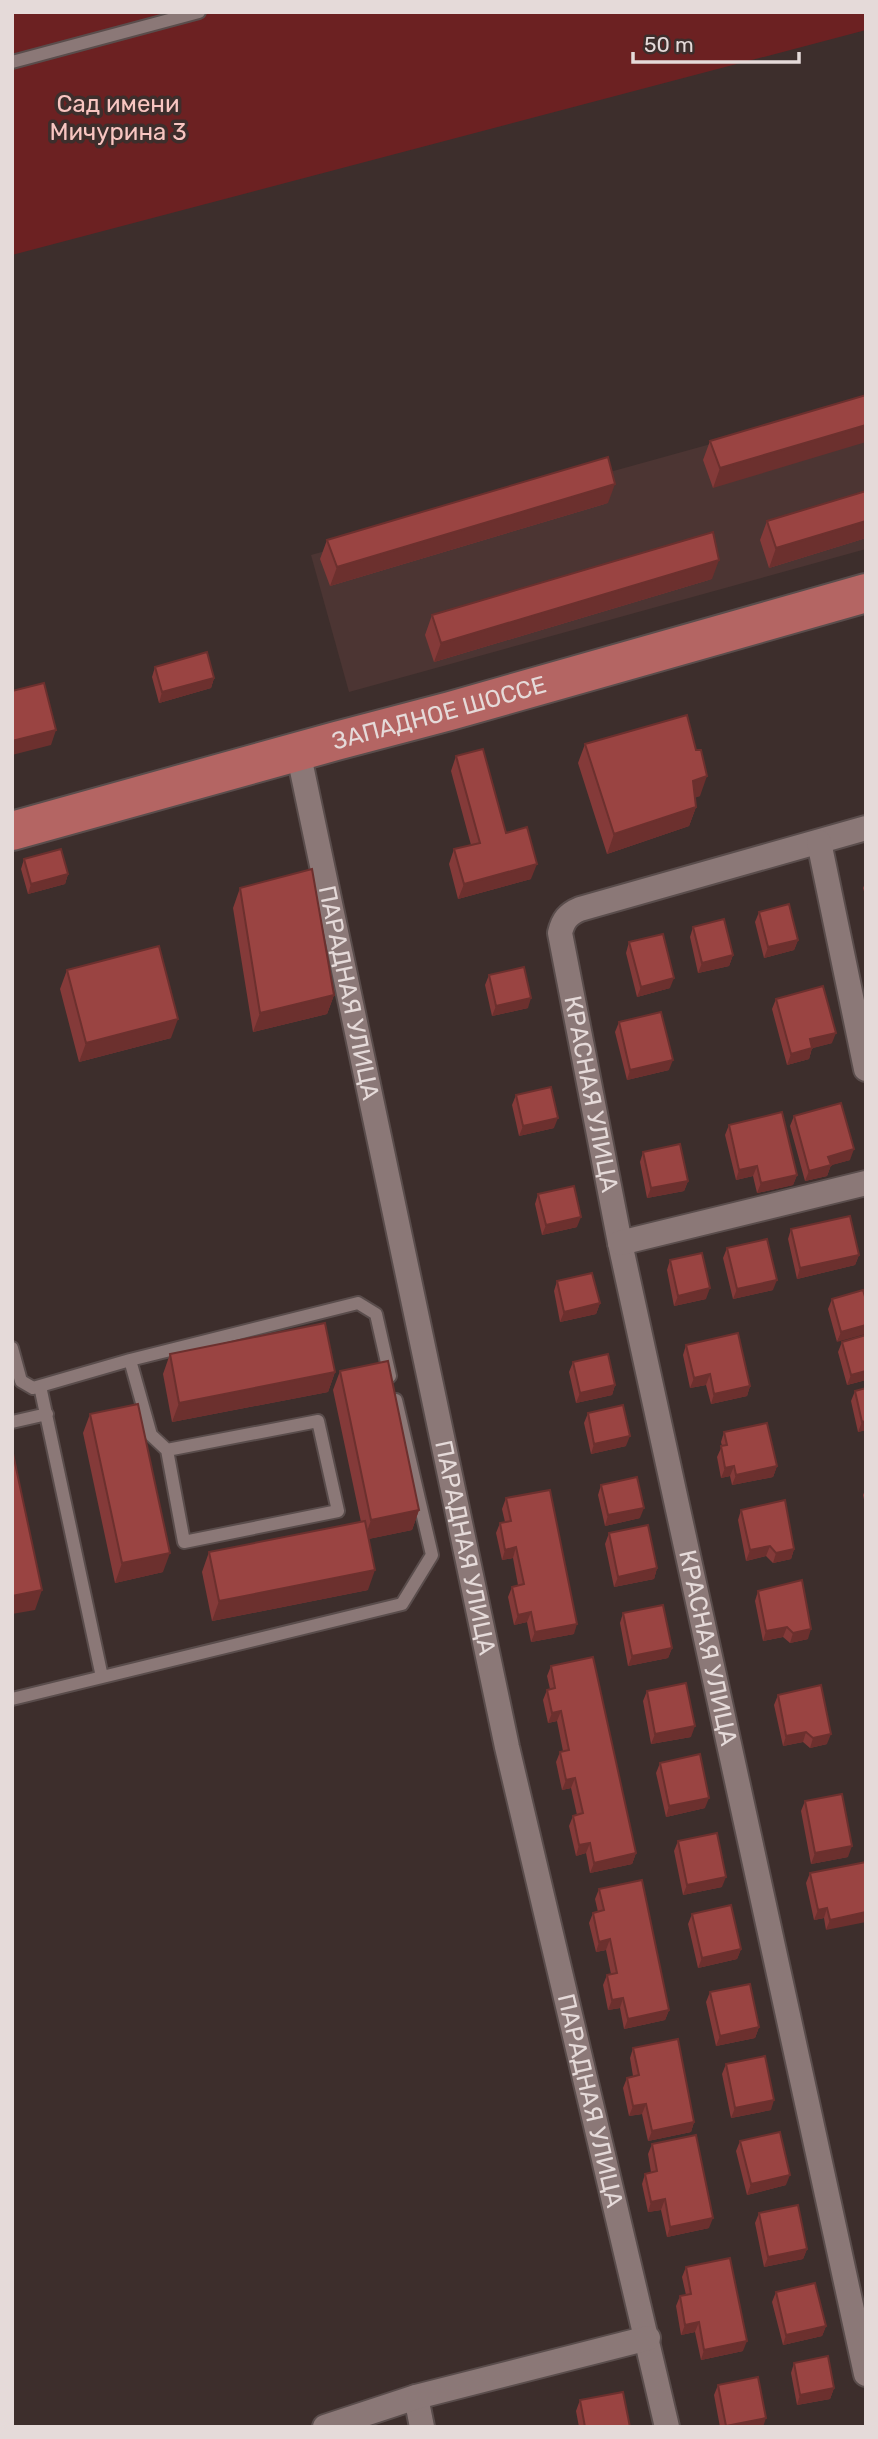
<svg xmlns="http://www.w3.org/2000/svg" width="878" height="2439" viewBox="0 0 878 2439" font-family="Rubik,sans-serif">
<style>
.built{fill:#4c3533}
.garden{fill:#6c2122}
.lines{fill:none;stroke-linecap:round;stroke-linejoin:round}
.lane-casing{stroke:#5a4d4c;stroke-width:16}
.street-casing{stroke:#5a4d4c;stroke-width:28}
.primary-casing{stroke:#5a4d4c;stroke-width:42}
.lane{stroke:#8b7877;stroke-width:12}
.street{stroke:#8b7877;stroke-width:24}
.primary{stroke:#b46563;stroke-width:38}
.wall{fill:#843a39}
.shaded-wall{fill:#6c302e}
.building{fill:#9a4442;stroke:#6c302e;stroke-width:2}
.labels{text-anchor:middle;stroke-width:7;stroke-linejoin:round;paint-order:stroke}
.park-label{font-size:24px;fill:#f8c5c1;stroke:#3d2e2c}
.street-label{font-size:24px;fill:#e5dad9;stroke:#3d2e2c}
</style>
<rect width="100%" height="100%" fill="#3d2e2c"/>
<path class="built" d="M866 401V549L349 692 311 555Z"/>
<path class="garden" d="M12 12H866V30L12 255Z"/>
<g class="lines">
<defs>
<path id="lane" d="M12 62 199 12
M12 1348 21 1381 33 1388 130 1360 358 1303 376 1314 390 1376
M130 1360 151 1435 167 1450 184 1542 338 1511 318 1421 167 1450
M40 1386 102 1677
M12 1422 47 1414
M12 1699 402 1604 432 1555 396 1400"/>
<g id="street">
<path id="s1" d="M298 751 507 1747 667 2427"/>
<path id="s2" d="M866 828 580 909C568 914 563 920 560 933L620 1243 866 2374"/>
<path d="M819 842 866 1069"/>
<path d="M620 1243 866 1183"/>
<path d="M416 2397 422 2427"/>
<path d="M325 2427 416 2397 648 2338"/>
</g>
<g id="primary">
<path id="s3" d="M12 831 336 741 450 711 866 593"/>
</g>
</defs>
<use href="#lane" class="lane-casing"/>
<use href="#street" class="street-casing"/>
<use href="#primary" class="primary-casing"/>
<use href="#lane" class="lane"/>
<use href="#street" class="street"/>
<use href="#primary" class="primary"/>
</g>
<path class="wall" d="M866 395 713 488 703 460 710 441Z
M866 491V538L769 568 760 540 767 521Z
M608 503 330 586 320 559 327 540Z
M712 579 434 662 425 635 432 615Z
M155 667 214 678 211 688 159 703 152 677Z
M585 744 700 796 695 797 696 807 689 826 607 854 578 763Z
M456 756 506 833 531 879 458 899 449 864 454 849 471 845 451 771Z
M24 859 68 874 65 884 28 894 21 869Z
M866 881V898L863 888Z
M240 888 334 995 327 1014 253 1032 233 908Z
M759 912 798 940 794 950 764 958 755 922Z
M693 927 733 955 729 966 698 973 690 937Z
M629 942 670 988 637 997 626 953Z
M67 970 171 1038 79 1062 60 989Z
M489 975 528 1008 492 1016 485 985Z
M776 999 832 1043 812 1048 809 1059 787 1065 772 1009Z
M619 1022 669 1070 627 1080 615 1032Z
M516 1095 554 1128 519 1136 512 1105Z
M794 1116 850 1160 831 1165 827 1176 805 1181 790 1126Z
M729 1125 797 1175 793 1185 757 1193 753 1176 736 1180 725 1135Z
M643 1152 688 1181 684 1191 647 1198 640 1162Z
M538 1194 577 1227 542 1235 535 1204Z
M791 1229 859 1255 855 1265 797 1279 788 1239Z
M727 1248 773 1290 733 1299 723 1258Z
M670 1260 706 1299 674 1306 667 1270Z
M557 1281 600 1303 596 1314 560 1322 554 1291Z
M863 1290 837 1342 828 1309 832 1299Z
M866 1335V1380L847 1385 838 1352 842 1342Z
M686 1345 750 1386 747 1396 711 1404 706 1385 690 1388 683 1355Z
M170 1354 335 1372 328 1392 172 1422 163 1374Z
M573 1362 615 1385 612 1395 576 1403 569 1372Z
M340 1371 419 1510 412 1530 368 1539V1590L212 1621 202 1572 209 1552 361 1522 333 1390Z
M855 1391 866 1430 858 1432 851 1401Z
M588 1413 626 1446 591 1454 584 1423Z
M90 1414 163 1572 115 1583 83 1433Z
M724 1432 777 1466 773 1477 732 1485 730 1476 721 1478 717 1457 722 1446 721 1442Z
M601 1485 640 1518 605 1526 598 1495Z
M866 1488V1508L863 1495Z
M506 1498 574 1634 531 1642 527 1622 514 1625 508 1597 512 1587 518 1585 513 1558 502 1560 496 1533 500 1523 505 1522 502 1509Z
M741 1510 794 1549 791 1559 773 1563 766 1556 746 1561 738 1520Z
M609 1533 657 1568 654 1579 614 1587 605 1544Z
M758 1591 808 1639 790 1643 783 1637 763 1641 755 1601Z
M623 1613 672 1648 668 1658 628 1666 620 1623Z
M551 1666 636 1853 632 1864 590 1873 586 1853 576 1856 569 1826 573 1816 577 1815 571 1788 562 1790 556 1762 560 1752 563 1751 557 1721 548 1723 543 1700 547 1690 550 1689 547 1676Z
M647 1691 691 1737 651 1744 643 1701Z
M778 1695 827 1744 810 1748 803 1742 783 1746 774 1705Z
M660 1763 705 1808 666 1817 656 1773Z
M805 1801 848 1857 811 1864 801 1811Z
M678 1841 722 1887 683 1895 674 1851Z
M866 1862 826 1930 824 1918 814 1920 806 1883 810 1873Z
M599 1889 669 2010 665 2020 624 2029 620 2008 608 2010 603 1985 607 1975 611 1974 606 1950 596 1952 589 1923 593 1913 598 1912 595 1899Z
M692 1914 741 1949 737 1959 698 1968 688 1924Z
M710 1992 759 2027 755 2038 716 2046 706 2002Z
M633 2048 694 2122 691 2132 648 2141 642 2114 629 2116 623 2088 627 2078 633 2076 630 2058Z
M726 2064 771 2110 731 2118 722 2074Z
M740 2141 786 2185 747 2195 736 2151Z
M652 2144 709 2228 667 2237 661 2210 648 2212 642 2184 645 2174 651 2172 648 2154Z
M759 2213 807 2249 803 2259 764 2267 755 2223Z
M686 2267 743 2351 701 2360 695 2332 681 2335 676 2306 680 2296 686 2295 682 2277Z
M776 2292 826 2326 822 2336 783 2345 772 2302Z
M794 2363 834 2388 830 2399 797 2405 791 2373Z
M718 2385 763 2427H720L714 2395Z
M580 2400 630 2427H579L576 2411Z"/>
<path class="shaded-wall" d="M866 425V442L713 488 720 468Z
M615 484 608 503 330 586 337 567Z
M866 521V538L769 568 776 548Z
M719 560 712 579 434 662 441 643Z
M214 678 211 688 159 703 162 692Z
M56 730 51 745 12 755V741Z
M707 776 700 796 686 801 693 781Z
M696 807 689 826 607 854 614 834Z
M537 864 531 879 458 899 464 884Z
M68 874 65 884 28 894 31 884Z
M798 940 794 950 764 958 768 947Z
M733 955 729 966 698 973 702 963Z
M674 978 670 988 637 997 641 987Z
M334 995 327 1014 253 1032 260 1013Z
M531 998 528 1008 492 1016 496 1006Z
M178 1019 171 1038 79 1062 86 1043Z
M836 1033 832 1043 806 1050 810 1039Z
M812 1048 809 1059 787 1065 791 1054Z
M673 1060 669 1070 627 1080 630 1070Z
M558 1118 554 1128 519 1136 523 1126Z
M854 1149 850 1160 825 1167 828 1157Z
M831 1165 827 1176 805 1181 809 1171Z
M757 1166 753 1176 736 1180 739 1170Z
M797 1175 793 1185 757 1193 761 1183Z
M688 1181 684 1191 647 1198 651 1188Z
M581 1217 577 1227 542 1235 546 1225Z
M859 1255 855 1265 797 1279 800 1268Z
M777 1280 773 1290 733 1299 737 1289Z
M710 1288 706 1299 674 1306 678 1296Z
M600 1303 596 1314 560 1322 564 1312Z
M866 1325V1334L837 1342 841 1332Z
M866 1371V1380L847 1385 851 1375Z
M335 1372 328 1392 172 1422 179 1403Z
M710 1374 706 1385 690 1388 694 1378Z
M615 1385 612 1395 576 1403 580 1393Z
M750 1386 747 1396 711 1404 714 1394Z
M866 1421V1430L858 1432 862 1422Z
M630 1436 626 1446 591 1454 594 1444Z
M734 1466 730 1476 721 1478 725 1468Z
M777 1466 773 1477 732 1485 736 1475Z
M644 1508 640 1518 605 1526 608 1515Z
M419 1510 412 1530 364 1540 371 1520Z
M770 1546 766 1556 746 1561 750 1550Z
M516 1547 513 1558 502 1560 505 1550Z
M794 1549 791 1559 773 1563 776 1553Z
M170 1553 163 1572 115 1583 122 1563Z
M657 1568 654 1579 614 1587 618 1577Z
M375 1570 368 1590 212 1621 219 1601Z
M42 1590 35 1610 12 1614V1596Z
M531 1612 527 1622 514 1625 518 1615Z
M577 1624 574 1634 531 1642 535 1632Z
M787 1627 783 1637 763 1641 766 1631Z
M811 1629 808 1639 790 1643 793 1633Z
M672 1648 668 1658 628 1666 632 1656Z
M561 1711 557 1721 548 1723 552 1713Z
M695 1726 691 1737 651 1744 655 1734Z
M806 1732 803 1742 783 1746 786 1736Z
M831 1734 827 1744 810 1748 813 1738Z
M575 1778 571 1788 562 1790 566 1780Z
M709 1798 705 1808 666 1817 669 1806Z
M590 1843 586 1853 576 1856 579 1845Z
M852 1846 848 1857 811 1864 815 1853Z
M636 1853 632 1864 590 1873 594 1863Z
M726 1877 722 1887 683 1895 687 1885Z
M827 1908 824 1918 814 1920 818 1910Z
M866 1912V1922L826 1930 830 1920Z
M610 1939 606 1950 596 1952 599 1942Z
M741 1949 737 1959 698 1968 702 1958Z
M623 1998 620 2008 608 2010 612 2000Z
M669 2010 665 2020 624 2029 628 2019Z
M759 2027 755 2038 716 2046 720 2036Z
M774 2100 771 2110 731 2118 735 2108Z
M646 2104 642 2114 629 2116 633 2106Z
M694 2122 691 2132 648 2141 652 2131Z
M790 2175 786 2185 747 2195 751 2184Z
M665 2199 661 2210 648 2212 651 2202Z
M713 2218 709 2228 667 2237 670 2227Z
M807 2249 803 2259 764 2267 768 2257Z
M699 2322 695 2332 681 2335 685 2325Z
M826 2326 822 2336 783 2345 786 2335Z
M747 2341 743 2351 701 2360 704 2350Z
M834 2388 830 2399 797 2405 800 2395Z
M766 2418 763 2427H725L726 2426Z"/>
<path class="building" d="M866 395V425L720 468 710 441Z
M608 457 615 484 337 567 327 540Z
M866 491V521L776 548 767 521Z
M713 532 719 560 441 643 432 615Z
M207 652 214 678 162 692 155 667Z
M44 683 56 730 12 741V691Z
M687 715 696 750H701L707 776 693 781 696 807 614 834 585 744Z
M483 749 506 833 527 827 537 864 464 884 454 849 480 843 456 756Z
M61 849 68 874 31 884 24 859Z
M312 869 334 995 260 1013 240 888Z
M789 904 798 940 768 947 759 912Z
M724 919 733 955 702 963 693 927Z
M663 934 674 978 641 987 629 942Z
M159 946 178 1019 86 1043 67 970Z
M524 967 531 998 496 1006 489 975Z
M823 986 836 1033 810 1039 812 1048 791 1054 776 999Z
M661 1012 673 1060 630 1070 619 1022Z
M551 1087 558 1118 523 1126 516 1095Z
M841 1103 854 1149 828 1157 831 1165 809 1171 794 1116Z
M782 1112 797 1175 761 1183 757 1166 739 1170 729 1125Z
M680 1144 688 1181 651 1188 643 1152Z
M574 1186 581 1217 546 1225 538 1194Z
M850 1216 859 1255 800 1268 791 1229Z
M767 1239 777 1280 737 1289 727 1248Z
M702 1253 710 1288 678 1296 670 1260Z
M592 1273 600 1303 564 1312 557 1281Z
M863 1290 866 1300V1325L841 1332 832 1299Z
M325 1323 335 1372 179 1403 170 1354Z
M738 1333 750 1386 714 1394 710 1374 694 1378 686 1345Z
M866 1335V1371L851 1375 842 1342Z
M608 1354 615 1385 580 1393 573 1362Z
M388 1361 419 1510 371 1520 340 1371Z
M866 1388V1421L862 1422 855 1391Z
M138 1404 170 1553 122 1563 90 1414Z
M623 1405 630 1436 594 1444 588 1413Z
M767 1423 777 1466 736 1475 734 1466 725 1468 721 1446 727 1445 724 1432Z
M12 1449 42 1590 12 1596Z
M637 1477 644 1508 608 1515 601 1485Z
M550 1490 577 1624 535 1632 531 1612 518 1615 512 1587 524 1584 516 1547 505 1550 500 1523 511 1521 506 1498Z
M785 1500 794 1549 776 1553 770 1546 750 1550 741 1510Z
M365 1521 375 1570 219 1601 209 1552Z
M648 1525 657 1568 618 1577 609 1533Z
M802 1580 811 1629 793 1633 787 1627 766 1631 758 1591Z
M663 1605 672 1648 632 1656 623 1613Z
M593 1657 636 1853 594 1863 590 1843 579 1845 573 1816 583 1813 575 1778 566 1780 560 1752 569 1750 561 1711 552 1713 547 1690 555 1688 551 1666Z
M686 1683 695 1726 655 1734 647 1691Z
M821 1685 831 1734 813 1738 806 1732 786 1736 778 1695Z
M700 1754 709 1798 669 1806 660 1763Z
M842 1794 852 1846 815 1853 805 1801Z
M717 1833 726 1877 687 1885 678 1841Z
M866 1862V1912L830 1920 827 1908 818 1910 810 1873Z
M642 1880 669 2010 628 2019 623 1998 612 2000 607 1975 617 1973 610 1939 599 1942 593 1913 604 1910 599 1889Z
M731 1905 741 1949 702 1958 692 1914Z
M750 1984 759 2027 720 2036 710 1992Z
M678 2039 694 2122 652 2131 646 2104 633 2106 627 2078 639 2075 633 2048Z
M765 2056 774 2100 735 2108 726 2064Z
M780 2132 790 2175 751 2184 740 2141Z
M696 2135 713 2218 670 2227 665 2199 651 2202 645 2174 657 2171 652 2144Z
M798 2205 807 2249 768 2257 759 2213Z
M730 2258 747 2341 704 2350 699 2322 685 2325 680 2296 691 2294 686 2267Z
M815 2283 826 2326 786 2335 776 2292Z
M828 2356 834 2388 800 2395 794 2363Z
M758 2377 766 2418 726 2426 718 2385Z
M623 2392 630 2427H585L580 2400Z"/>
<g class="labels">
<g class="park-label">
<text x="118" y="112">Сад имени<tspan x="118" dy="28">Мичурина 3</tspan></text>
</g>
<g class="street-label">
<text dy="8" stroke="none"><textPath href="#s3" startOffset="443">ЗАПАДНОЕ ШОССЕ</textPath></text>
<text dy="8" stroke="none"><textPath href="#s1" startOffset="247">ПАРАДНАЯ УЛИЦА</textPath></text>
<text dy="8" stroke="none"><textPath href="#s2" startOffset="494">КРАСНАЯ УЛИЦА</textPath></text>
<text dy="8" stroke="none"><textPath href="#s1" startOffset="814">ПАРАДНАЯ УЛИЦА</textPath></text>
<text dy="8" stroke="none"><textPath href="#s2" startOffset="1060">КРАСНАЯ УЛИЦА</textPath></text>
<text dy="8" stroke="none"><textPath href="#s1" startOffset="1381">ПАРАДНАЯ УЛИЦА</textPath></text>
</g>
</g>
<rect width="878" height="2439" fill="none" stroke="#e5dad9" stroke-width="28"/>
<path d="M633 52v10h166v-10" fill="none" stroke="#e5dad9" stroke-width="3.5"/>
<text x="644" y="52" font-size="21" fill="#e5dad9" stroke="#3d2e2c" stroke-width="5" paint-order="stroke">50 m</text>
</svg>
